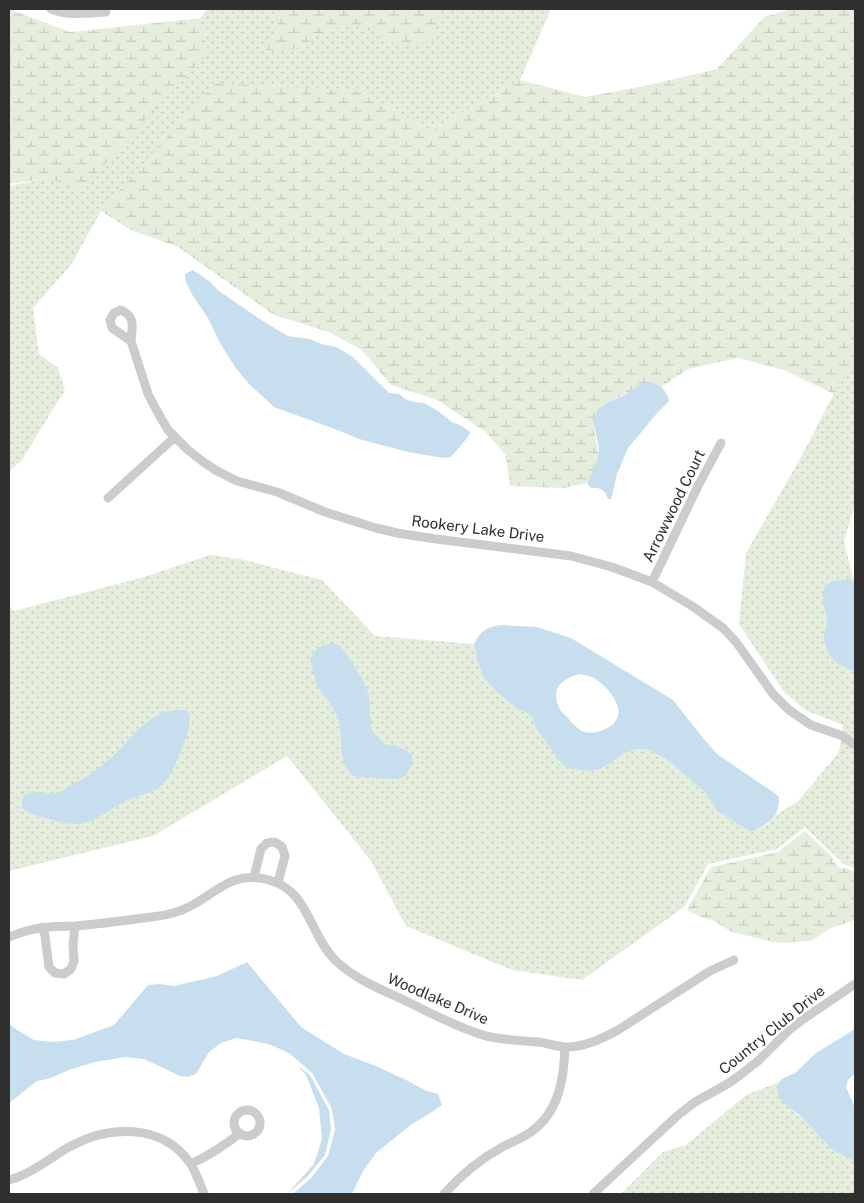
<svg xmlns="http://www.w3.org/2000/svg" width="864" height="1203" viewBox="0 0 864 1203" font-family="'Public Sans',sans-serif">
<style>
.grass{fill:url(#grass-dots)}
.wetland{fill:url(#wetland-marsh)}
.water{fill:#c7deee;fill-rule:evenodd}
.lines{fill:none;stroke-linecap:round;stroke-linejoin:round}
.street{stroke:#ccc;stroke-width:9}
.labels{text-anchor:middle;stroke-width:5;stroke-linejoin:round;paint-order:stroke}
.street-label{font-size:15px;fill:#2f2f2f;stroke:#fff}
</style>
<defs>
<pattern id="grass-dots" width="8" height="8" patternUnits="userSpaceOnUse" patternTransform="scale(1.25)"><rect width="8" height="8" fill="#e5eddc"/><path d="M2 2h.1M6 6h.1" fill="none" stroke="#c5ccbd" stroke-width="1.8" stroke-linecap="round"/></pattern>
<pattern id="wetland-marsh" width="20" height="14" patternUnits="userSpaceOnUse" patternTransform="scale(1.25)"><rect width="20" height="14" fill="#e5eddc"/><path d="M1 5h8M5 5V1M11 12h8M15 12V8" fill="none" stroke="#c5ccbd"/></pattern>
</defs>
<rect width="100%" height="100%" fill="#fff"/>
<path class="grass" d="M206 9H551L520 80 430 131 361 91 101 211 71 265 33 308 39 354 58 368 65 390 21 461 9 472V186L49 178 208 53 201 18Z
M855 361V504L844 542 855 585V868L845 865 805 827 777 849 708 864 684 907 582 980 512 970 406 926 371 861 287 756 153 836 9 871V605L14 611 144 577 210 555 240 559 322 580 375 636 474 644 477 660 508 701 515 707 525 711 532 717 536 728 591 771 602 767 623 754 637 749 648 750 665 758 705 792 717 811 751 832 768 824 776 815 798 801 839 752 843 725 805 710 784 692 739 624 746 553 800 459 848 367Z
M779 1082 777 1090 794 1112 804 1119 832 1150 855 1161V1194H621L663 1152 686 1145 746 1095Z"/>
<path class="wetland" d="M9 9 70 32 201 18 208 53 80 191 49 178 9 184Z
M275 9H441C437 20 436 36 425 42 401 54 384 35 363 28 360 27 356 25 352 25 342 25 324 31 316 37 311 39 308 44 303 46 291 51 279 52 266 50 267 39 275 38 277 29 279 23 276 14 275 9Z
M791 9H855V361L848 367 834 394 784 370 738 358 688 369 661 387C652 378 648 383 638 389 628 394 607 401 600 408 586 421 600 442 598 459 596 467 590 476 587 483L564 488 510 486 506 456 486 432 437 400 391 385 362 350 329 332 274 315 178 247 131 230 101 211 215 83 361 91 430 131 520 80 585 97 649 85 717 69 764 17Z
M805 831 833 858V861L841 869 845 868 855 872V918L852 921 831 928 811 941 778 943 732 932 712 920 701 917 687 910 711 867 778 852Z"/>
<path class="water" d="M193 270 209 281 219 291 258 318 288 336 310 339 321 344 336 347 353 357 389 393 399 394 405 399 413 402 424 403 438 411 452 422 462 426 470 432 468 437 451 457 443 458 408 452 359 439 340 431 274 407 249 384 235 367 220 343 208 318 193 296 186 282 185 274Z
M651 382C659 383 668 392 669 401L658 412 628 448 617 474 611 499H608C605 490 600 487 591 488L587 483 597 461 599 449 593 420 598 409 609 402 625 395 642 383Z
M850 579 855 585V672C847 668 838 665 832 658 829 654 825 646 824 640 823 634 827 628 827 622 827 611 819 597 825 587 830 580 842 580 850 579Z
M501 625 537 627 571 638 673 700 703 738 717 754 773 792 779 797C779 819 769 823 751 832L717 811 705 792 665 758 648 750 637 749 623 754 602 768 591 771 571 769 562 764 536 728 532 717 524 711 515 707 497 692 484 678 477 660 474 644C481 631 486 627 501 625ZM581 674C584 675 589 676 592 677 604 683 626 706 616 720 613 726 606 729 600 731 595 733 591 733 585 732 578 730 572 723 567 717 564 714 559 710 558 705 551 687 564 677 581 674Z
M331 643 339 645 345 652 363 680 369 695 371 727 373 732 384 744 396 746 406 750 412 755V765L409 770 405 776 397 779 360 777 352 775 344 763 342 755 340 728 338 718 332 706 317 686 310 659 318 648Z
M178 710H186L189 713C190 717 190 721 189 725 187 738 173 775 163 784 154 793 140 794 128 800 110 808 98 822 77 824 66 825 43 817 32 814L26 811 22 808C19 783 45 797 60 792 63 791 67 787 70 786 74 783 79 781 83 779 94 772 105 764 114 755 129 741 141 723 160 714 165 711 172 711 178 710Z
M247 962 301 1027 344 1054 376 1066 406 1080 427 1091 438 1094 442 1105 429 1114 412 1124 376 1153 363 1171 352 1194H293L311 1178 328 1156 335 1130 332 1109 312 1073 289 1053 271 1045 254 1041 236 1038 221 1043 209 1052 196 1074 188 1077 180 1076 144 1059 125 1057 95 1062 69 1070 51 1078 37 1081 9 1103V1024L17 1030 34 1040 52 1042 73 1040 114 1025 148 985 160 984 174 986 217 976Z
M855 1029V1073L848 1080 846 1087 855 1108V1161L832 1150 804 1119 783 1102 779 1098 777 1090 779 1082 783 1078 795 1073 816 1053Z
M297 1065 310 1075 329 1110 331 1129 325 1155 308 1176 287 1194 313 1165 317 1155 322 1138 319 1108 306 1075Z"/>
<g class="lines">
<path class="street" d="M51 9C68 16 87 13 106 12
M121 310C136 317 132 327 131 341L112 328 110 320 114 313Z
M131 341 148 394 158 413 168 430 188 450 202 461 217 471 237 481 277 492 325 512 376 528 397 533 436 539 571 556 612 567 652 582 692 606 723 628 736 642 773 694 789 710 811 725 843 736 855 745
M108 498 175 437
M652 582 698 486 721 443
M254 877 261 849 267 843 275 842 282 847 285 856 278 882
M42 927 45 936 49 967 55 973 64 974 71 969 74 961 73 945 75 926
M9 937C19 933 30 929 41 928 53 926 64 926 75 926 98 924 121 921 143 918 153 917 163 916 173 913 211 903 225 868 269 880 309 891 309 933 334 959 354 979 380 989 406 1001 431 1013 458 1028 486 1036 503 1040 521 1041 538 1042 547 1043 555 1046 564 1047 583 1048 602 1039 618 1030L710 971 734 960
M234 1123a13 13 0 1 1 26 0a13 13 0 1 1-26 0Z
M191 1164C210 1155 224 1146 240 1133
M9 1180C31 1174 50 1158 69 1147 108 1125 162 1123 190 1163 196 1172 200 1184 204 1194
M444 1194C460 1176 482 1158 504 1146 513 1142 522 1138 531 1132 559 1112 564 1079 565 1047
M593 1194 677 1116 695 1102 729 1083 740 1075 758 1061 788 1031 802 1020 855 984"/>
</g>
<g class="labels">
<g class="street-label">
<text transform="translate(674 506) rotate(-64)" y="5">Arrowwood Court</text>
<text transform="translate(478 529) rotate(7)" y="5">Rookery Lake Drive</text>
<text transform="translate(438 999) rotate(23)" y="5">Woodlake Drive</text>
<text transform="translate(772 1030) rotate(-39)" y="5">Country Club Drive</text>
</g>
</g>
<rect width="864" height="1203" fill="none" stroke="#2f2f2f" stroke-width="20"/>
</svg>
